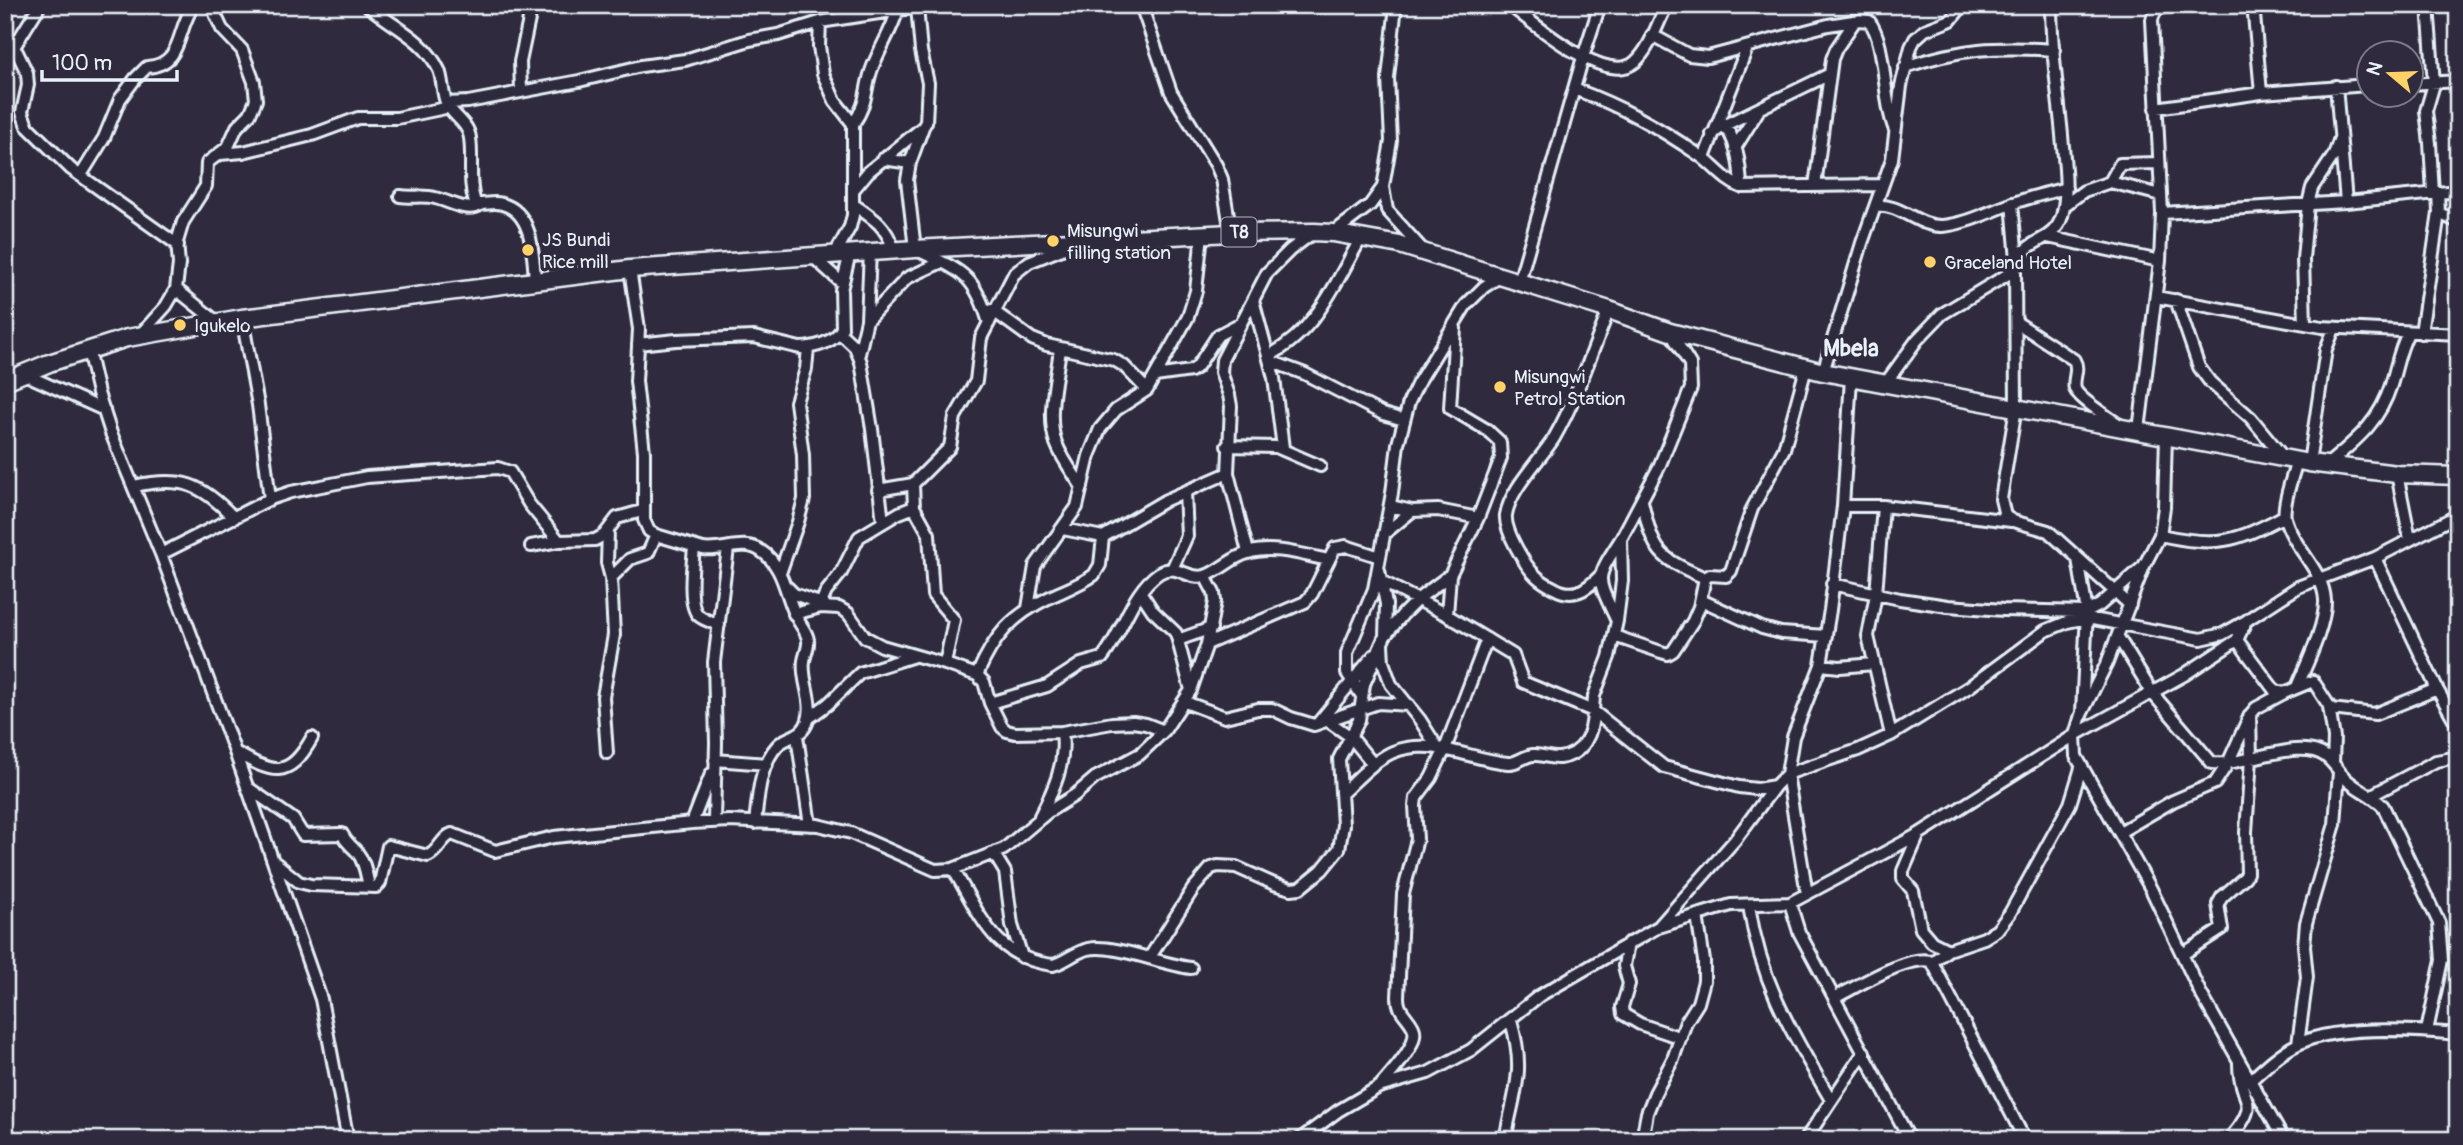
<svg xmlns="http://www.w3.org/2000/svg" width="2463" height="1145" viewBox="0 0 2463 1145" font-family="Pangolin,sans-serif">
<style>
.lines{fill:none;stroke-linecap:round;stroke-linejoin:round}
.minor-casing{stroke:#e8f1f8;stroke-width:16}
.highway-casing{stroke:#e8f1f8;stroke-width:21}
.minor{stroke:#2f2a3d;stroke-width:10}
.highway{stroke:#2f2a3d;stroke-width:16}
.poi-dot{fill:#ffd166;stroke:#2f2a3d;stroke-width:2.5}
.labels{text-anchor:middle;stroke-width:7;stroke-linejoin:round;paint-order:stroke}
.shield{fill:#2f2a3d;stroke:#b0b5c0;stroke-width:2}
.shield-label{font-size:18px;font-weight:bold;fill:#e8f1f8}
.poi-label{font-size:19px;fill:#e8f1f8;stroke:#2f2a3d;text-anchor:start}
.quarter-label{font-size:23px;font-weight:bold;fill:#e8f1f8;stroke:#2f2a3d}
</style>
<rect width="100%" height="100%" fill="#2f2a3d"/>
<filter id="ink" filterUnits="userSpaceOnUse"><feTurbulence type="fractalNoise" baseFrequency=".0143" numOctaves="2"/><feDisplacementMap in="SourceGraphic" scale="14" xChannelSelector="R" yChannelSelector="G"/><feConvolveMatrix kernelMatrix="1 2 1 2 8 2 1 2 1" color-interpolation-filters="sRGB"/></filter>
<g filter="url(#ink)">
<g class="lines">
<defs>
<path id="minor" d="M367 5C393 27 424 38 439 70 443 80 442 92 446 102 452 116 468 122 470 138 473 160 468 182 475 203 484 206 492 201 502 204 533 212 533 254 535 280
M1141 5 1171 92 1216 165 1222 179 1231 233
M1509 5C1533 22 1606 87 1635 62 1651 48 1657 23 1667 5
M2051 5C2051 48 2058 92 2062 135 2064 161 2069 190 2062 216 2053 246 2023 235 2015 270L2016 408 2001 499 2005 516 2013 521 2048 531 2130 605
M2256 5 2254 15 2261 93
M2428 5 2434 84 2426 111 2430 143 2433 193
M820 22 819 46 823 74 835 101 853 124V215L850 227 835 254
M1652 35 1689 55 1708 57 1828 25 1860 20 1869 21C1887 43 1882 100 1895 130
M5 37 17 52 27 73 28 85 22 112 27 126 71 169 178 245
M14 47 40 5
M1905 67C1960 48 1997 46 2054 50
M2410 84 2458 81
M2336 86 2346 202
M1574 89C1621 106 1658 127 1699 155 1715 166 1723 180 1741 187L1882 185
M521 91 520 62 532 5
M447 103 468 102 579 81 641 66 685 60 749 40 778 35 820 22 931 5
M2156 108 2261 93 2368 85
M1721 121C1737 137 1740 165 1741 187
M853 124C869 102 864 88 873 66 881 46 892 30 898 9
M923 127 910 163 907 180 915 249C960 271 974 272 989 323
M1712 134 1725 125 1830 74
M1735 148 1758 111
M220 154 243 152 312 135 358 118H397L450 107
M1704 158 1747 48
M883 159 910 163
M81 175 104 138 120 99 135 79 147 67C184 65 176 28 194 5
M2110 182 2161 195
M1815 186 1832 59 1836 49 1855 21
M1383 187 1387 210 1423 250
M854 189 868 172 923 127 926 122 928 83 921 51 917 7
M400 196C412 198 424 195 435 198 449 201 467 213 480 205
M2012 203 2017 260
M854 205C875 219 886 226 894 250
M2065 205 2084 191 2110 182 2120 164 2158 163
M1876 206C1900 203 1918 227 1942 226 1967 224 1990 211 2014 203 2030 197 2048 193 2066 188
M2162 213 2346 202 2458 191
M2439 213 2458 222
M1333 233 1370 205 1383 187 1391 141 1388 78 1396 5
M2048 237 2160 261
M812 256 842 283
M630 269 639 329 636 381 644 452V520L649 531 656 535 703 549C722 552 744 539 761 551 784 566 785 594 796 616 799 624 807 631 808 640 809 647 805 654 804 661 801 680 814 700 808 720 803 738 787 735 777 746 759 766 758 799 755 823
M1519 282 1583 57 1600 5
M176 289 217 322
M2156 297 2322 327 2458 334
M1253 300 1274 378 1283 448
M2176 300 2199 367 2210 382 2251 418 2284 458
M992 310 1032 339 1047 345 1114 360 1124 366 1147 390
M242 318 258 405 270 499
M867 320 907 278 942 262
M2016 322 2074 360C2080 370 2072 378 2075 389 2079 399 2111 419 2121 426
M2305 324 2303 259 2308 204 2312 188 2334 155 2340 138
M1670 332 1690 364 1691 388 1659 467 1621 539 1622 581 1617 621 1609 657 1594 696 1593 711 1664 767 1739 787 1757 789 1775 786
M840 333 855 347 861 362 872 429 883 522
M2421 333 2439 213 2438 192
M138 337 166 306 176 289 179 264 177 242 183 222 206 186 207 163 228 147 237 127 250 114 256 100 254 82 242 50 222 29 211 5
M638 344 676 340 754 337 800 348C814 348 836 342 842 328L841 290 850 253
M1060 348C1057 377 1046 415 1056 443 1062 459 1073 473 1082 487
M88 350 98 393 111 433 161 554 235 752 321 999 348 1140
M859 354 867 320 870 251
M1269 356C1317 330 1335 284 1361 238
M1270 361 1305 374 1383 414 1404 420
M1823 372 1862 243 1892 159 1901 86 1911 47 1915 39 1925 30 1951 20 1963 5
M22 373 104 410
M1155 376 1191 371 1197 367 1218 335 1241 323
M1885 384 1917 340 1942 314 2015 270
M2139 430 2160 261 2162 213 2152 20C2154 10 2159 8 2170 5
M2166 436 2164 507 2160 535 2144 566 2107 663 2081 715 2075 735 2076 756 2151 889 2200 992 2284 1140
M1227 446 1276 447 1320 466
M2297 461C2293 475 2282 505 2285 518 2293 548 2323 569 2325 600 2326 625 2307 663 2297 687
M2309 463 2326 349 2334 329
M2327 465C2356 440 2379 423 2391 385 2397 366 2399 350 2408 333
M2397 474 2410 539
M913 484 914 507 929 534 933 595 954 620 945 664
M134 486C181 476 201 483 234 518
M878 490 913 484 950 447 955 417 976 381 981 338 1014 274 1029 262 1074 244
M1642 501C1654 553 1657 557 1705 578
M1390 506 1412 511 1438 510 1478 518
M1843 506H1883L2011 521
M1883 506 1876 594 1868 636 1891 735
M1063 529 1103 537 1166 500 1228 473
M608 530 607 563 611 578
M1384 534 1412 511
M2160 535C2216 547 2234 543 2284 516
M531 546 559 541 595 540 604 535 617 518 642 511
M694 547C693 562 687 604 698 615 703 620 712 622 719 625
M1248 552 1228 473 1231 406 1229 395 1221 372 1222 360 1267 273 1290 250 1314 232
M161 554 270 499 291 492 367 477 498 468 510 472 529 504 559 541
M2375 558 2437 689 2458 726
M2078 559 2087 612 2082 712
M1172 569 1187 536 1185 492
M780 573 798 522 804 499 803 455 796 402 806 369 808 348
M1600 576C1586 590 1573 599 1554 588 1548 585 1541 581 1536 576 1525 566 1504 530 1506 515 1510 489 1540 460 1554 438 1577 398 1591 353 1609 310
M1832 584 1900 599 1948 606 2004 610 2087 612 2100 605 2143 567
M787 587 794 594 825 605
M1141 593 1153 611 1176 633 1191 690
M1701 600 1762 628 1781 633 1826 636
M821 603 826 592 841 573 859 537 899 513 914 507
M1028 608 1035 566 1077 507 1089 456 1100 429 1116 410 1147 390 1188 317 1196 291 1202 234
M794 614 821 607 839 608 848 613 865 637 882 646 945 664 977 675 984 682 990 703 1002 727 1007 731 1015 733 1062 732 1112 723 1133 722 1146 724 1164 731
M1447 615 1450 575
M1617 621C1596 576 1594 581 1621 539
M1385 636 1403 614 1418 599 1450 575 1478 518 1501 458 1500 442 1487 430 1450 408 1455 328
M1614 636 1661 652 1668 654 1673 651 1693 621 1699 607 1705 578 1710 575 1726 576 1731 571 1752 509 1784 449 1806 368
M2118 637 2153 694 2212 763C2243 767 2300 737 2325 756 2334 762 2339 773 2347 780 2358 790 2372 795 2383 806L2439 923 2442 960 2427 1031
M1178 640 1211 628
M2237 640 2275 691 2284 693 2313 681 2331 709 2375 714 2437 689
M1207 644 1305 602 1312 594 1335 548 1346 546 1380 557
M1382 644 1383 662 1391 684 1420 720 1437 747
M1821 665 1840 667 1873 664
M977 675C994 636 1011 616 1050 597 1065 590 1081 584 1094 575L1100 565 1103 537
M1362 696 1347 673V653L1374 589 1392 493 1398 444 1409 402 1418 383 1466 305 1484 287 1501 276
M1185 702 1225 717 1258 709H1272L1291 718 1314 725 1378 703 1409 705
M990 703 1047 686 1081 664 1102 658C1123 633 1131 592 1159 573 1176 562 1189 581 1205 576 1220 571 1232 557 1248 553 1272 545 1303 555 1328 560
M2329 707 2334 738 2333 763
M809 718 828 704 860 673 914 656
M1328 721 1351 737 1373 764
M1318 723 1374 655
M797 736 810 825
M235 752C272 773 288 781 312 738
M607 753 603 697 614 635 611 578 630 559 648 553 656 535
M715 760 767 764
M247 787 293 819 303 835 342 834C347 844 350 844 357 852 365 862 366 874 369 886
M1342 793C1361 776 1380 752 1407 748 1442 742 1473 760 1508 763 1516 764 1524 756 1533 755 1542 754 1550 759 1559 758 1584 755 1593 733 1593 711L1523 682 1513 655 1447 615 1383 582
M2372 795 2436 761 2458 757
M1040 816C1054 789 1066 764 1062 732
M714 821 716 743 714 662 728 548
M692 823 711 774
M2120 832 2173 801 2215 783 2228 763 2250 715 2256 708 2284 693
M1919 834 1903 871V879L1913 891 1921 929 1932 942 1948 950
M994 854 1005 872 1012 925 1022 957
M273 861 299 882 311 885 376 887 380 883 388 846 428 856C439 851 442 837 452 834L495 851 554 837 692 823 729 821 818 825 851 833 935 870 953 869 1004 849 1048 812 1075 795 1095 778 1140 754 1164 731 1191 690 1207 644 1215 601 1214 593 1205 576
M953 869C980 914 993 958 1053 965 1065 962 1075 952 1088 949 1113 943 1163 965 1191 968
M1807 894 1787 774 1793 737 1821 665 1830 610 1843 506 1851 378
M1790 903 1799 932 1910 1140
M1749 906C1761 984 1792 1033 1831 1100
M1660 925 1735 840 1775 786 1787 774 1858 750 1891 735 1969 687 2045 631 2067 622 2087 618 2201 639 2223 634 2246 621
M1628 943 1624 966 1629 984 1622 1007 1623 1014 1640 1024 1681 1038
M2183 954 2222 929 2218 904 2222 897 2245 877 2247 873 2246 832 2251 759 2250 715
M1150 957 1193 889 1211 868 1218 866 1236 867 1274 884 1291 889 1300 888 1322 870 1339 849 1343 825 1339 759 1359 720 1364 684 1385 636 1386 604 1379 570
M1932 962 1948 950 1984 938 1997 930 2010 913 2070 804 2081 768
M1834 998C1855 988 1912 952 1932 962L2025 1140
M2298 1044 2307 977 2304 946 2306 923 2335 824 2339 772
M2251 1080C2265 1067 2281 1052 2298 1044 2336 1025 2416 1030 2458 1034
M1381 1085C1391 1073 1421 1043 1413 1027 1407 1015 1398 1012 1398 997L1403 894 1417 839 1415 806 1416 798 1431 778 1445 749 1487 639
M1299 1140 1338 1111 1379 1087 1428 1073 1471 1050 1539 996 1658 927 1731 905 1790 903 1882 854 1919 834 2075 735 2184 675 2237 640 2246 621 2253 616 2298 587 2375 558 2458 515
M1505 1140C1514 1090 1526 1073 1511 1021
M1642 1140 1647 1113 1655 1093 1673 1059 1686 1022 1698 1003 1704 981V961L1697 915
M1805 1140 1864 1052
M2228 1140C2265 1099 2238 1105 2239 1062"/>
<path id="highway" d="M5 381 49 363 127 338 242 318 630 269 915 249 1231 233 1314 232 1333 233 1400 245 1609 310 1670 332 1823 372 2309 463 2397 474 2458 476"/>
</defs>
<use href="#minor" class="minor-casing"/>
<use href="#highway" class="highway-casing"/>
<use href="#minor" class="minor"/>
<use href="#highway" class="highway"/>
</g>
</g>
<g class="poi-dot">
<circle cx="1053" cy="241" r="7"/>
<circle cx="528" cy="250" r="7"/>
<circle cx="1930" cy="262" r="7"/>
<circle cx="180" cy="325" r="7"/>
<circle cx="1500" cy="387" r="7"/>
</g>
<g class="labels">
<rect class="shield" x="1221.5" y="217.5" width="35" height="29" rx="5"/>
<g class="shield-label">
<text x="1239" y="238">T8</text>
</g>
<g class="poi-label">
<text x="1067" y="237">Misungwi<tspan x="1067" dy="22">filling station</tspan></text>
<text x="542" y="246">JS Bundi<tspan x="542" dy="22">Rice mill</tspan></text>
<text x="1944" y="269">Graceland Hotel</text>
<text x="194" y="332">Igukelo</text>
<text x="1514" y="383">Misungwi<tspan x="1514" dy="22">Petrol Station</tspan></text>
</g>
<g class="quarter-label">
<text x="1851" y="356">Mbela</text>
</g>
</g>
<rect width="2463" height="1145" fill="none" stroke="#2f2a3d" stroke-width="28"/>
<rect x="14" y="14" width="2435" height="1117" fill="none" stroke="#e8f1f8" stroke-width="2.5" filter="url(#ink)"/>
<g transform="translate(2390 74) rotate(289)"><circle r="33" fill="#2f2a3d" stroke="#797a88" stroke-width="2"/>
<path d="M0-5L12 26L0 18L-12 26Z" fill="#ffd166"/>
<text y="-10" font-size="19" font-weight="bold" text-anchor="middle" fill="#e8f1f8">N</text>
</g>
<path d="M42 70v10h135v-10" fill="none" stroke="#e8f1f8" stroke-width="3.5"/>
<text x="52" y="70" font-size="21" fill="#e8f1f8" stroke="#2f2a3d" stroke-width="5" paint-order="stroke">100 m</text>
</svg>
